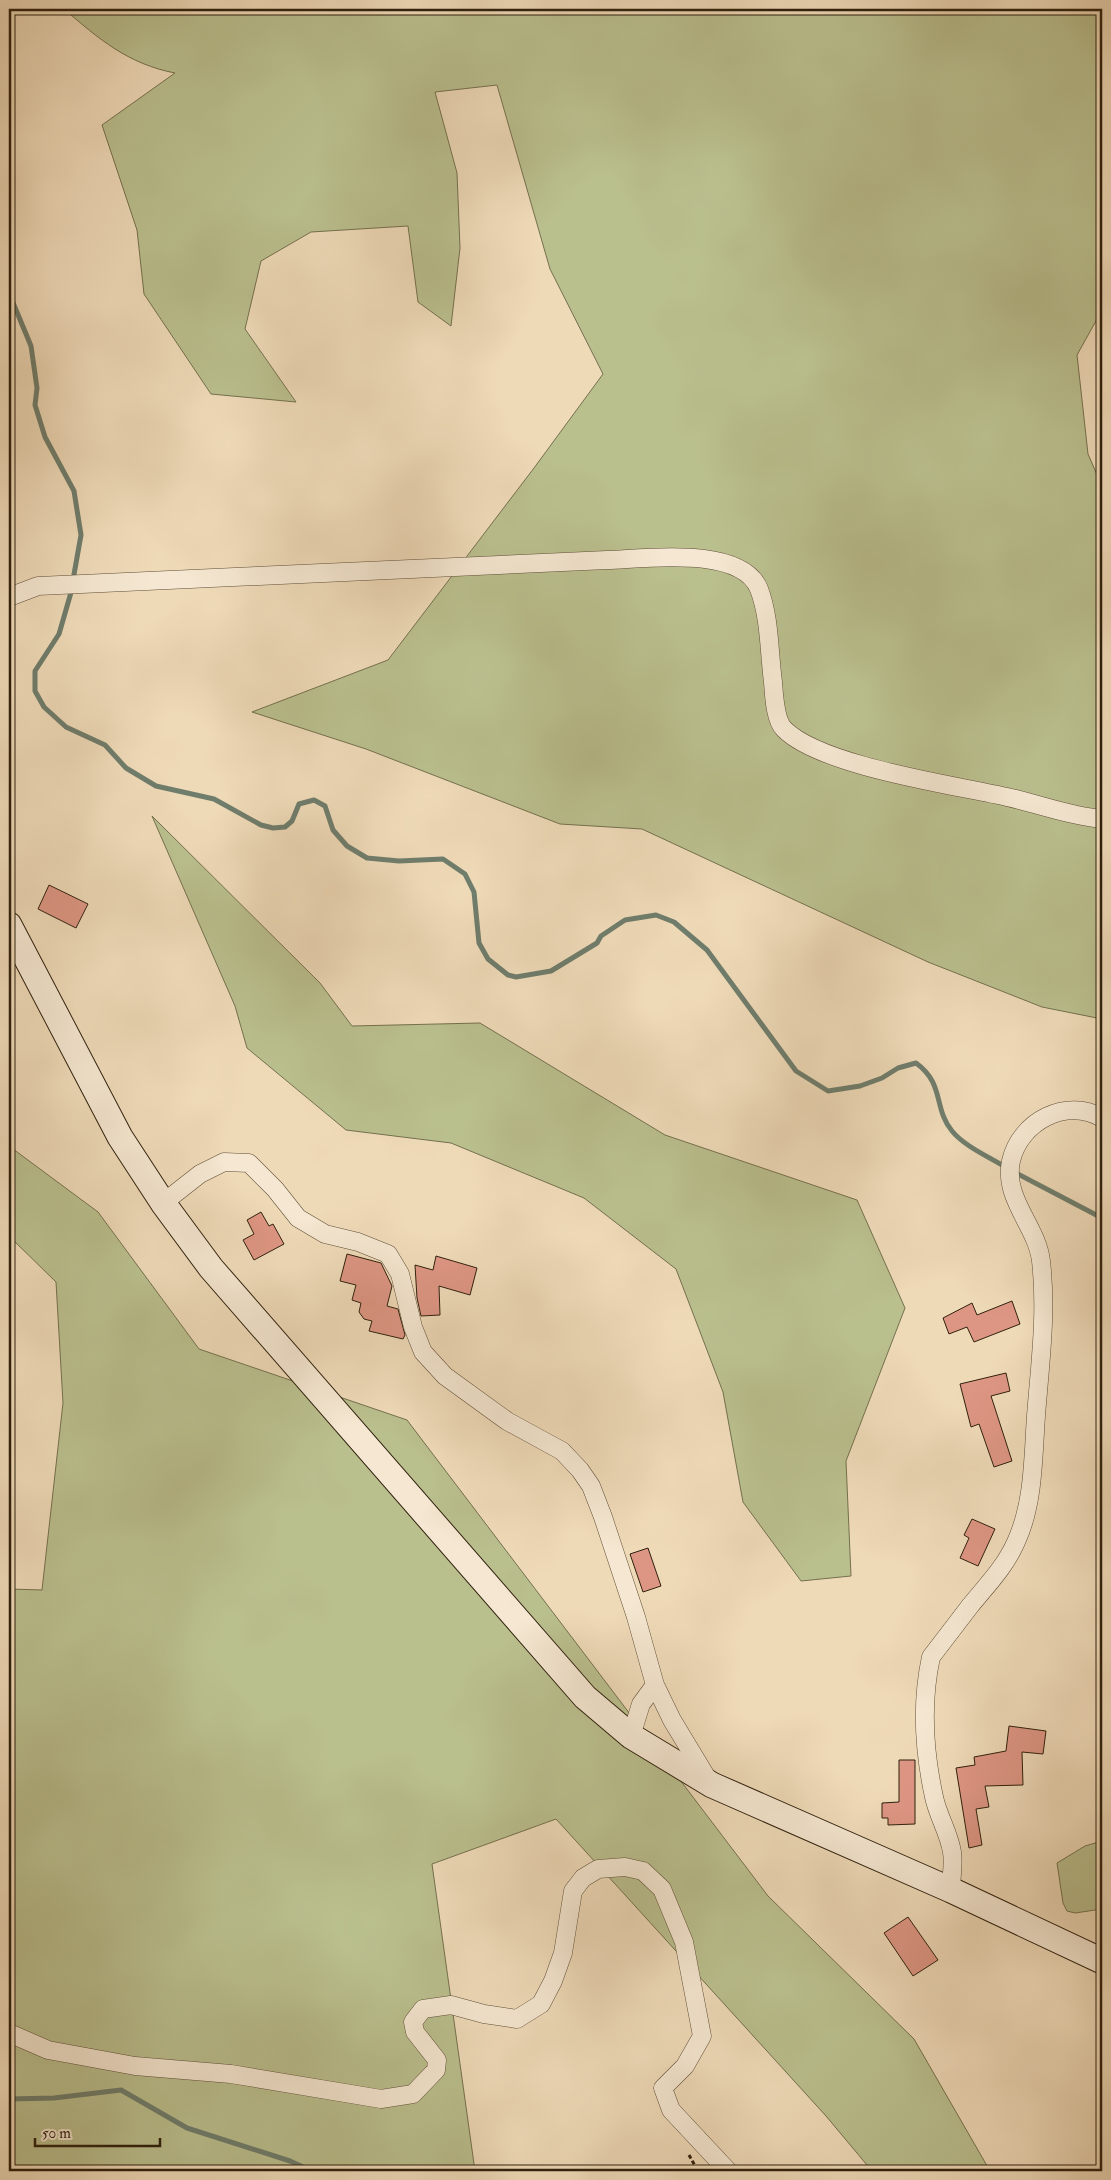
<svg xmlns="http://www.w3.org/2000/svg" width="1111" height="2180" viewBox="0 0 1111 2180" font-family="'IM FELL Double Pica',serif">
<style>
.green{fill:#babf8e;stroke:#74704e}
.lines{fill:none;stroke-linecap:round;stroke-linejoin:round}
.stream{stroke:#6f7d6c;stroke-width:5}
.building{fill:#de9684;stroke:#2f200d}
.street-casing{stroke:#5f4e38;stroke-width:19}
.secondary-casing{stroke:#2f200d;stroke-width:27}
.path{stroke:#2f200d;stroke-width:3;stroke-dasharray:4 2.5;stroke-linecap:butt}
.street{stroke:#f5e7d1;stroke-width:18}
.secondary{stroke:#f5e7d1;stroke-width:25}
</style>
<rect width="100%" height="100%" fill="#efdab8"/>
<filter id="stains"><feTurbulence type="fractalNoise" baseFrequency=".004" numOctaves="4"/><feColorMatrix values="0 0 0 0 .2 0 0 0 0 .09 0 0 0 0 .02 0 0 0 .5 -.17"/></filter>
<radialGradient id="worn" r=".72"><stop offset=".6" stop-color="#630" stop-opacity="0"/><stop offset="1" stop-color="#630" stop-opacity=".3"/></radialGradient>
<path class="green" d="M64 9H1102V310L1077 355 1088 454 1102 486V1019L1042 1007 928 962 642 829 560 824 366 749 252 712 388 660 534 468 603 374 550 269 497 85 435 92 457 173 460 248 451 326 418 302 408 226 311 232 261 261 245 329 296 402 211 394 144 294 137 230 102 125 175 73C128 64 99 39 64 9Z
M152 816 320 983 352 1026 480 1023 665 1135 857 1200 905 1308 846 1461 851 1576 801 1581 743 1502 723 1392 676 1269 584 1198 451 1143 346 1130 247 1048 235 1006Z
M9 1146 98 1212 199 1349 407 1420 768 1896 914 2039 990 2171H872L826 2116 556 1819 432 1864 475 2171H9V1589L42 1590 63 1403 56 1282 9 1236Z
M1102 1841V1909L1075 1913 1067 1911 1063 1903 1057 1863 1085 1846Z"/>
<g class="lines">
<path class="stream" d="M9 293 31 346 37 388 35 405 45 437 74 491 81 535 73 580
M72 589 59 634 35 671V691L44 707 66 727 105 745 126 768 156 786 214 799 261 825 273 828 285 827 292 821 299 804 314 800 325 806 333 830 347 846 367 858 399 861 443 859 465 874 474 892 479 943 488 959 508 975 516 977 551 971 597 943 601 936 625 920 656 915 674 922 707 950 796 1071 828 1091 860 1086 882 1078 898 1068 916 1063C945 1084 933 1108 952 1131 964 1146 989 1157 1007 1168
M1014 1172 1102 1218
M9 2099 54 2098 121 2090 187 2128 290 2161 312 2171"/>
</g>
<path class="building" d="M49 885 88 904 76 928 38 909Z
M261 1212 269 1226 273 1224 284 1244 254 1260 243 1240 254 1234 247 1220Z
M347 1254 381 1263 392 1286 387 1306 398 1309 405 1335 403 1339 369 1331 372 1321 364 1319 359 1312 361 1303 352 1300 356 1285 340 1281Z
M436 1256 477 1268 470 1295 439 1286 440 1315 421 1316 417 1298 415 1265 433 1270Z
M1012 1301 1020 1324 974 1342 967 1327 949 1334 943 1318 972 1303 977 1315Z
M1006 1373 1010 1391 991 1396 1012 1461 994 1467 979 1424 971 1427 960 1384Z
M972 1519 995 1529 978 1566 960 1558 969 1538 964 1535Z
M648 1548 661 1586 643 1592 630 1554Z
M1009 1726 1046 1731 1043 1754 1022 1752 1023 1785 985 1786 989 1807 976 1809 982 1845 969 1848 956 1768 975 1765 974 1757 1006 1751Z
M899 1760H915V1824L888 1825V1818H882V1803L899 1802Z
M908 1917 938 1960 913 1976 884 1933Z"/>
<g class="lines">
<defs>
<path id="street" d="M9 597 38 586 607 560C644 559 741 545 759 589 770 618 769 652 773 682 774 695 775 720 784 729 820 766 954 785 1007 797 1039 804 1069 816 1102 819
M163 1203 200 1174 224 1162 249 1163 275 1189 298 1218 325 1234 358 1242 388 1254 400 1274 413 1327 423 1352 445 1376 507 1421 562 1451 580 1470 591 1486 603 1517 636 1617 655 1685 672 1720 710 1783
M631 1736 641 1704 655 1685
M951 1890C951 1878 954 1864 952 1852 949 1833 938 1816 934 1797 924 1751 921 1703 931 1657 944 1640 957 1623 970 1606 987 1585 1005 1567 1016 1542 1034 1503 1033 1457 1036 1416 1040 1364 1047 1313 1041 1261 1037 1226 1003 1199 1011 1161 1020 1121 1067 1097 1102 1118
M9 2033 48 2050 135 2066 231 2074 381 2099 413 2094 436 2070 437 2060 415 2032 413 2022 423 2009 451 2005 484 2014 517 2019 541 2004 553 1981 563 1953 573 1891 583 1878 598 1869 625 1867 643 1871 662 1889 684 1942 702 2036 685 2066 663 2088 671 2110 728 2171"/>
<path id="secondary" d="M9 925 120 1137 163 1203 211 1268 585 1697 631 1736 712 1785 951 1890 1102 1961"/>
</defs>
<use href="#street" class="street-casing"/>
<use href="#secondary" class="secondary-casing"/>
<path class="path" d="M689 2155 698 2171"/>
<use href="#street" class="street"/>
<use href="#secondary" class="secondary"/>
</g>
<rect width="1111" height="2180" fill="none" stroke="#efdab8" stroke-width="30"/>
<rect x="10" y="10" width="1091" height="2160" fill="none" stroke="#2f200d" stroke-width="2.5"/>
<rect x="15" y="15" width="1081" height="2150" fill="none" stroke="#2f200d"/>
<path d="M35 2138v8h125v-8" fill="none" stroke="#2f200d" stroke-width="2.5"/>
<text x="42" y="2138" font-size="15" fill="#2f200d" stroke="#f5e7d1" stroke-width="4" paint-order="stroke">50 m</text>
<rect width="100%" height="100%" filter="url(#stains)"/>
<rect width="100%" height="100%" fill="url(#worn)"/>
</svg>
